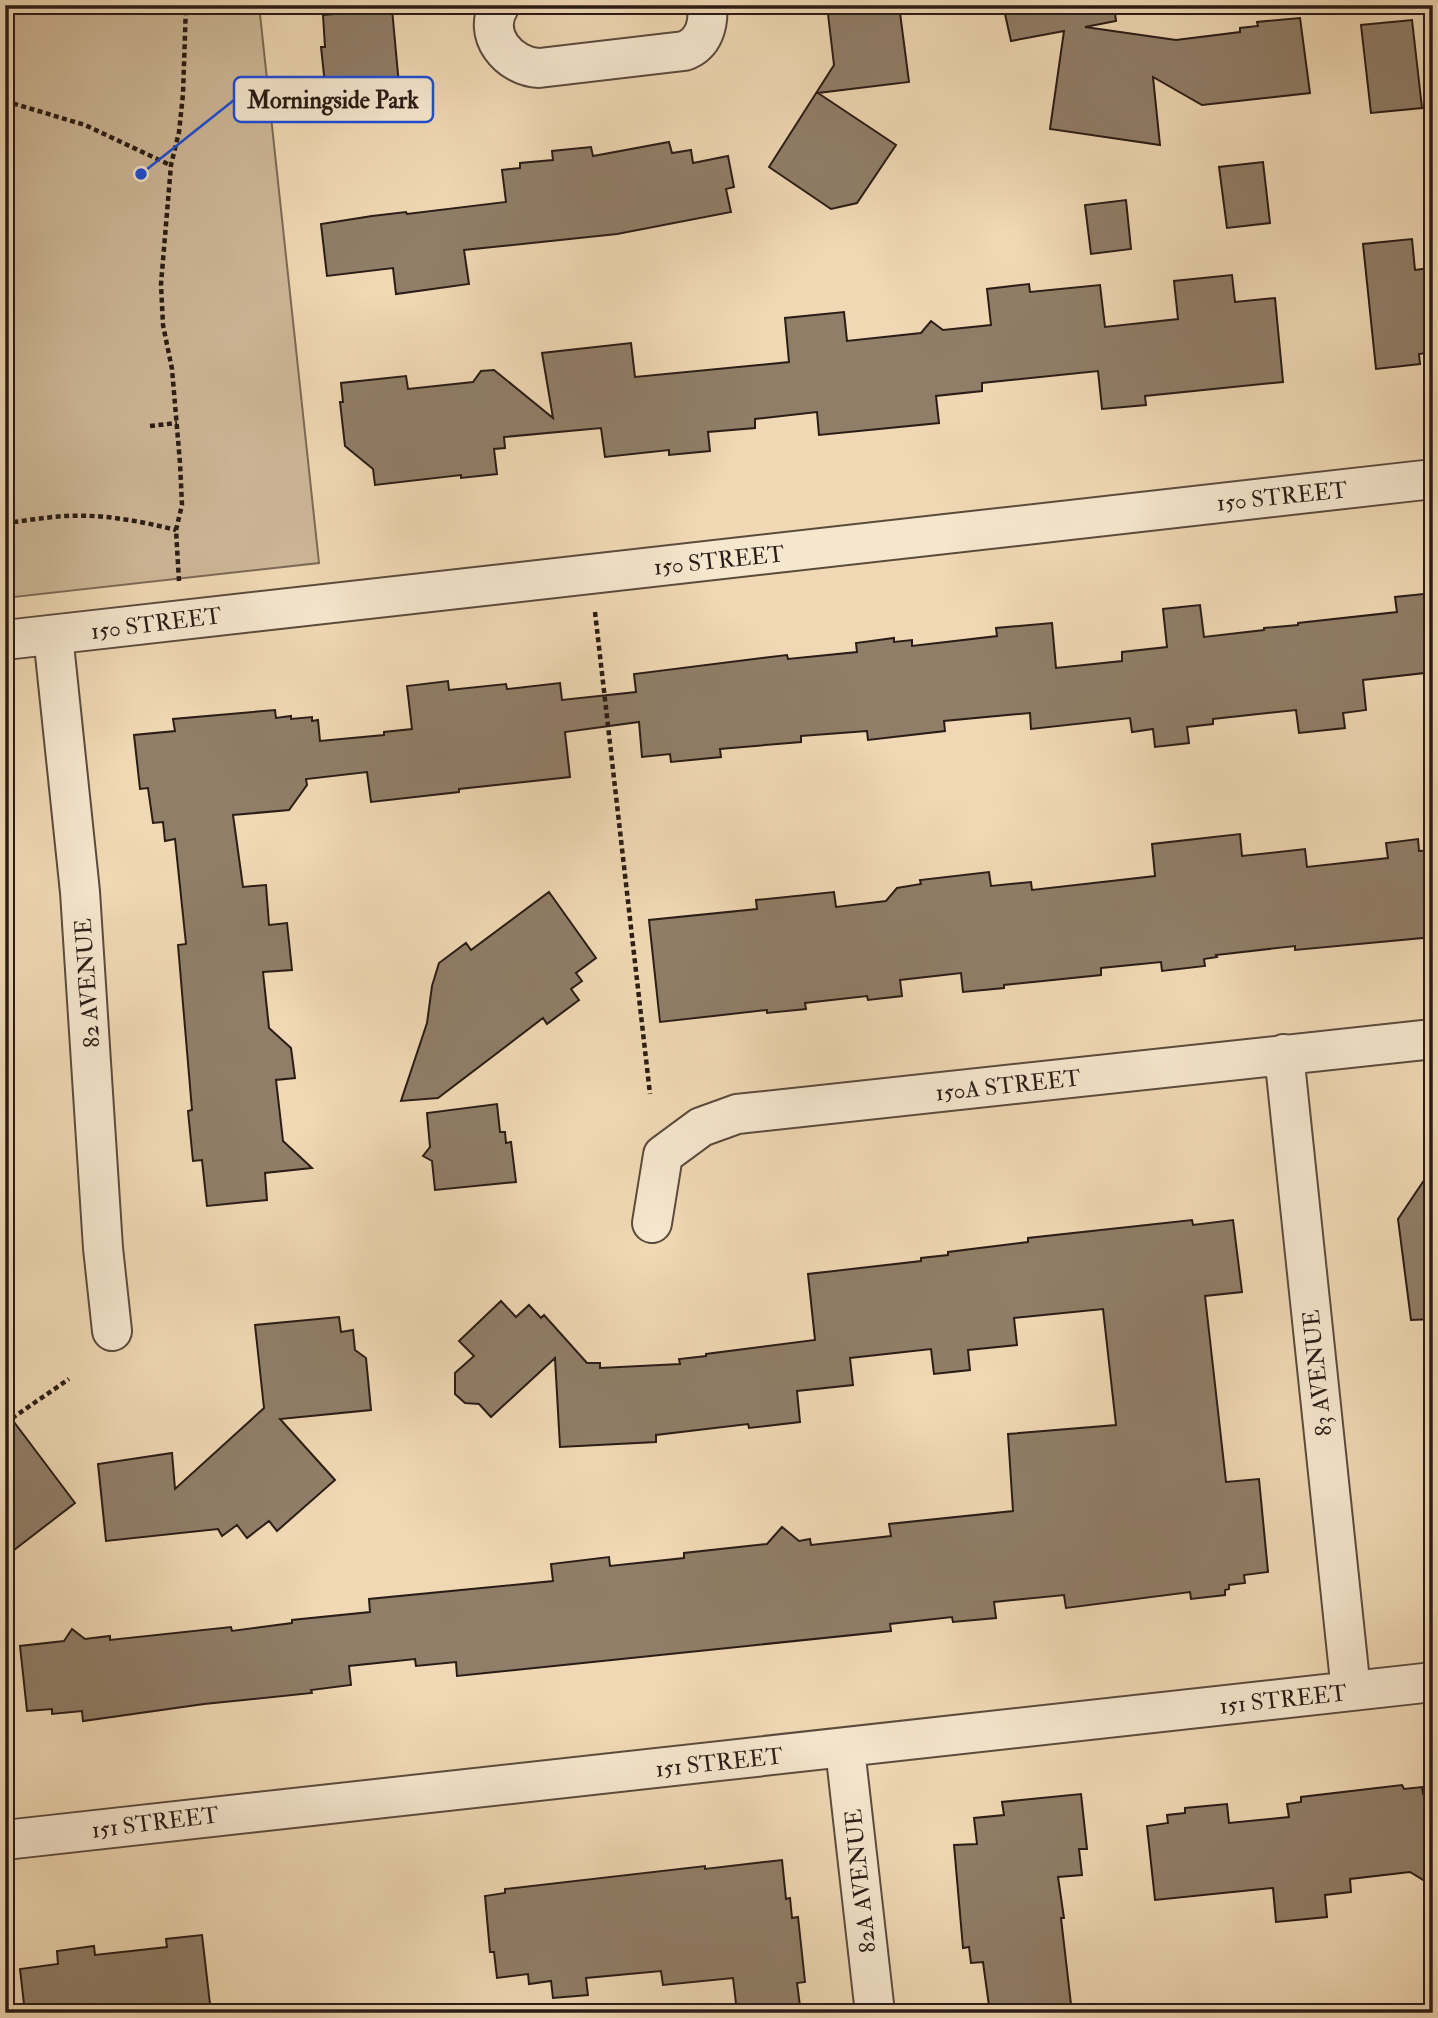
<svg xmlns="http://www.w3.org/2000/svg" width="1438" height="2018" viewBox="0 0 1438 2018" font-family="'IM FELL Double Pica',serif">
<style>
.green{fill:#ceb898;stroke:#7c6a57;stroke-width:2}
.building{fill:#907e68;stroke:#2a1c16;stroke-width:2}
.lines{fill:none;stroke-linecap:round;stroke-linejoin:round}
.street-casing{stroke:#5b4b3d;stroke-width:42}
.path{stroke:#2a1c16;stroke-width:4.5;stroke-dasharray:5 3.5;stroke-linecap:butt}
.street{stroke:#f5e6ce;stroke-width:38}
.labels{text-anchor:middle;stroke-width:6;stroke-linejoin:round;paint-order:stroke}
.street-label{font-size:23px;fill:#2a1c16;stroke:#f5e6ce}
.leader{fill:none;stroke:#1d4ed8;stroke-width:2.5}
.callout-dot{fill:#1d4ed8;stroke:#f5e6ce;stroke-width:2.5}
.callout{fill:#f5e6ce;stroke:#1d4ed8;stroke-width:2.5}
.callout-label{font-size:24px;text-anchor:middle;font-weight:bold;fill:#2a1c16}
</style>
<rect width="100%" height="100%" fill="#efd8b3"/>
<filter id="stains"><feTurbulence type="fractalNoise" baseFrequency=".00286" numOctaves="4"/><feColorMatrix values="0 0 0 0 .2 0 0 0 0 .09 0 0 0 0 .02 0 0 0 .5 -.17"/></filter>
<radialGradient id="worn" r=".72"><stop offset=".6" stop-color="#630" stop-opacity="0"/><stop offset="1" stop-color="#630" stop-opacity=".3"/></radialGradient>
<path class="green" d="M5 5H259L319 563 5 598Z"/>
<path class="building" d="M845 5H899L909 82 818 93 896 145 857 203 831 209 769 167 834 65 828 14 846 12Z
M1003 5H1114L1116 21 1085 27 1176 40 1240 32V28L1258 26 1257 22 1300 18 1310 93 1202 105 1153 77 1160 145 1050 129 1064 31 1011 41Z
M392 9 400 96 327 103 321 47H325L323 15Z
M1412 20 1422 108 1371 113 1361 25Z
M669 142 672 153 691 150 693 163 728 156 734 187 726 189 731 212 617 234 464 250 469 284 396 294 393 268 327 276 321 224 372 216 406 212 407 214 506 202 502 170 520 168V163L553 160 552 151 591 147 593 156Z
M1263 162 1270 223 1227 228 1219 167Z
M1126 200 1131 249 1091 254 1085 205Z
M1412 239 1415 270 1431 268 1433 352 1419 354 1420 364 1376 369 1363 244Z
M1232 275 1235 302 1275 298 1283 382 1145 396 1146 405 1102 409 1098 371 982 383V391L936 396 939 423 819 435 817 412 755 419V428L708 432 710 451 669 455V450L605 457 601 428 504 437 505 448 494 449 497 474 461 478V475L375 485 373 469 345 446 340 402H343L341 383 406 376 408 389 473 382 481 371 494 370 553 418 542 353 631 343 635 377 789 362 785 318 844 312 847 341 921 333 931 321 943 330 991 325 987 289 1029 284 1030 292 1100 285 1105 327 1178 319 1174 281Z
M1433 593V672L1363 680 1366 710 1343 713 1345 728 1299 733 1296 710 1213 719V724L1187 727 1189 743 1155 747 1153 729 1132 732 1130 718 1031 729 1030 713 944 721 945 731 868 740 867 731 801 736V742L720 749 721 757 671 762 670 754 642 757 639 722 565 732 570 777 459 789V792L371 802 367 772 306 779 307 785 289 810 233 815 243 887 266 885 269 925 287 923 292 970 263 972 269 1028 291 1048 295 1078 276 1080 283 1141 312 1168 265 1173 267 1200 207 1206 202 1160 193 1161 188 1111 192 1110 178 945 186 944 175 839 165 841 163 822 153 823 148 788 140 789 134 735 175 731 173 719 275 710 276 718 291 716V719L312 717V721L318 720 320 741 384 735V732L412 729 407 686 448 681 449 690 506 684 507 689 560 683 562 700 636 692 634 674 787 655 788 659 857 652 856 643 894 638V642L912 640V646L997 636 996 628 1052 623 1056 668 1122 661V652L1167 647 1163 609 1200 605 1204 637 1264 630V628L1298 625V623L1397 612 1395 597Z
M1240 834 1242 856 1305 849 1307 867 1388 858 1386 843 1418 839 1419 851 1433 850V937L1295 950V946L1216 955 1217 957 1204 959 1205 966 1162 971 1161 962 1101 968V975L1004 985V988L963 992 961 973 900 980 902 996 868 1000 867 996 805 1003 806 1009 767 1013V1010L660 1022 649 920 757 909 756 900 834 892 836 907 886 901 897 888 921 884 920 880 989 872 991 886 1031 882 1032 890 1155 876 1152 844Z
M549 892 596 958 576 973 582 981 571 989 579 1000 547 1024 543 1018 438 1098 401 1101 427 1023 432 986 439 963 466 943 471 950Z
M497 1104 500 1132H505L506 1143 511 1142 516 1182 435 1190 432 1161 423 1156 430 1147 427 1113Z
M1433 1167V1319L1411 1320 1398 1219Z
M1192 1220 1193 1225 1233 1220 1242 1292 1205 1296 1226 1482 1259 1479 1268 1572 1244 1575 1245 1583 1229 1585V1589L1225 1590V1595L1191 1599 1190 1592 1066 1608 1064 1595 994 1602 996 1618 953 1622 952 1617 890 1624 891 1631 457 1676 456 1662 416 1666 415 1659 349 1666 351 1685 311 1690 312 1693 204 1704 83 1721 82 1711 52 1714V1709L27 1711 20 1646 64 1641 72 1629 85 1639 110 1636V1640L231 1627 232 1631 292 1623V1620L370 1612 369 1599 553 1581 551 1564 609 1557 610 1566 684 1558V1553L767 1544 782 1527 799 1541 810 1539 811 1545 891 1536 889 1524 1013 1511 1008 1434 1116 1425 1103 1309 1014 1318 1017 1345 968 1350 970 1370 934 1374 931 1349 850 1358 853 1385 797 1391 800 1422 749 1428 748 1424 656 1435V1442L560 1447 555 1358 491 1417 479 1404 465 1403 455 1394V1373L474 1356 459 1341 501 1301 516 1317 529 1305 541 1318 544 1315 587 1363H600V1368L680 1364 679 1359 706 1356V1354L815 1340 808 1274 921 1261V1258L948 1255V1252L1028 1242V1238Z
M339 1317 341 1332 353 1330 355 1350 366 1358 371 1410 280 1419 335 1480 277 1531 269 1521 247 1538 237 1525 222 1536 218 1529 106 1541 98 1464 172 1453 175 1489 264 1408 255 1325Z
M5 1410 75 1503 5 1557Z
M1402 1785 1404 1789 1422 1787 1423 1794 1433 1793V1886L1410 1872 1350 1879 1351 1892 1325 1895 1327 1917 1276 1922 1273 1888 1155 1900 1147 1826 1168 1823 1167 1815 1185 1813V1808L1227 1804 1229 1823 1289 1817 1287 1804 1301 1802V1797Z
M1081 1794 1087 1849H1079L1082 1875 1058 1877 1064 1918H1061L1072 2013H990L983 1962 971 1963 969 1947 963 1948 954 1845 977 1844 974 1818 1004 1815 1002 1802Z
M782 1860 786 1899 790 1898 792 1918 798 1917 805 1982 797 1983 800 2006 737 2012 733 1978 663 1985 661 1971 586 1978 588 1995 553 1998 551 1981 529 1984 528 1974 497 1978 494 1952H490L485 1896 505 1893V1889L705 1866V1869Z
M202 1935 211 2013H25L20 1969 58 1964 57 1951 94 1946 95 1955 167 1947 166 1939Z"/>
<g class="lines">
<defs>
<path id="street" d="M500 5C481 34 509 67 539 68L684 51C704 44 709 24 707 5
M53 635 80 892 103 1248 112 1331
M5 640 1433 479
M1284 1054 1351 1691
M652 1223 663 1155 701 1127 737 1114 1433 1039
M845 1749 875 2013
M5 1840 1433 1682"/>
</defs>
<use href="#street" class="street-casing"/>
<path class="path" d="M5 101 85 125 170 165
M150 426 177 423
M5 523C25 521 46 517 66 516 103 514 140 521 176 530
M179 581 176 530 182 505 180 463 172 369 163 325 161 284 171 165 179 132 183 94 186 5
M595 612 650 1094
M5 1423 69 1379"/>
<use href="#street" class="street"/>
</g>
<g class="labels">
<g class="street-label">
<text transform="translate(1282 496) rotate(-6)" y="8">150 STREET</text>
<text transform="translate(719 560) rotate(-6)" y="8">150 STREET</text>
<text transform="translate(156 623) rotate(-7)" y="8">150 STREET</text>
<text transform="translate(87 983) rotate(-94)" y="8">82 AVENUE</text>
<text transform="translate(1008 1085) rotate(-6)" y="8">150A STREET</text>
<text transform="translate(1317 1373) rotate(-96)" y="8">83 AVENUE</text>
<text transform="translate(1283 1699) rotate(-6)" y="8">151 STREET</text>
<text transform="translate(719 1762) rotate(-6)" y="8">151 STREET</text>
<text transform="translate(155 1822) rotate(-7)" y="8">151 STREET</text>
<text transform="translate(860 1881) rotate(-96)" y="8">82A AVENUE</text>
</g>
</g>
<path class="leader" d="M141 174L234 100"/>
<circle class="callout-dot" cx="141" cy="174" r="7"/>
<rect class="callout" x="234" y="77" width="199" height="45" rx="7"/>
<g class="callout-label">
<text x="333" y="108">Morningside Park</text>
</g>
<rect width="1438" height="2018" fill="none" stroke="#efd8b3" stroke-width="28"/>
<rect x="7" y="7" width="1424" height="2004" fill="none" stroke="#2a1c16" stroke-width="3.5"/>
<rect x="14" y="14" width="1410" height="1990" fill="none" stroke="#2a1c16" stroke-width="2"/>
<rect width="100%" height="100%" filter="url(#stains)"/>
<rect width="100%" height="100%" fill="url(#worn)"/>
</svg>
